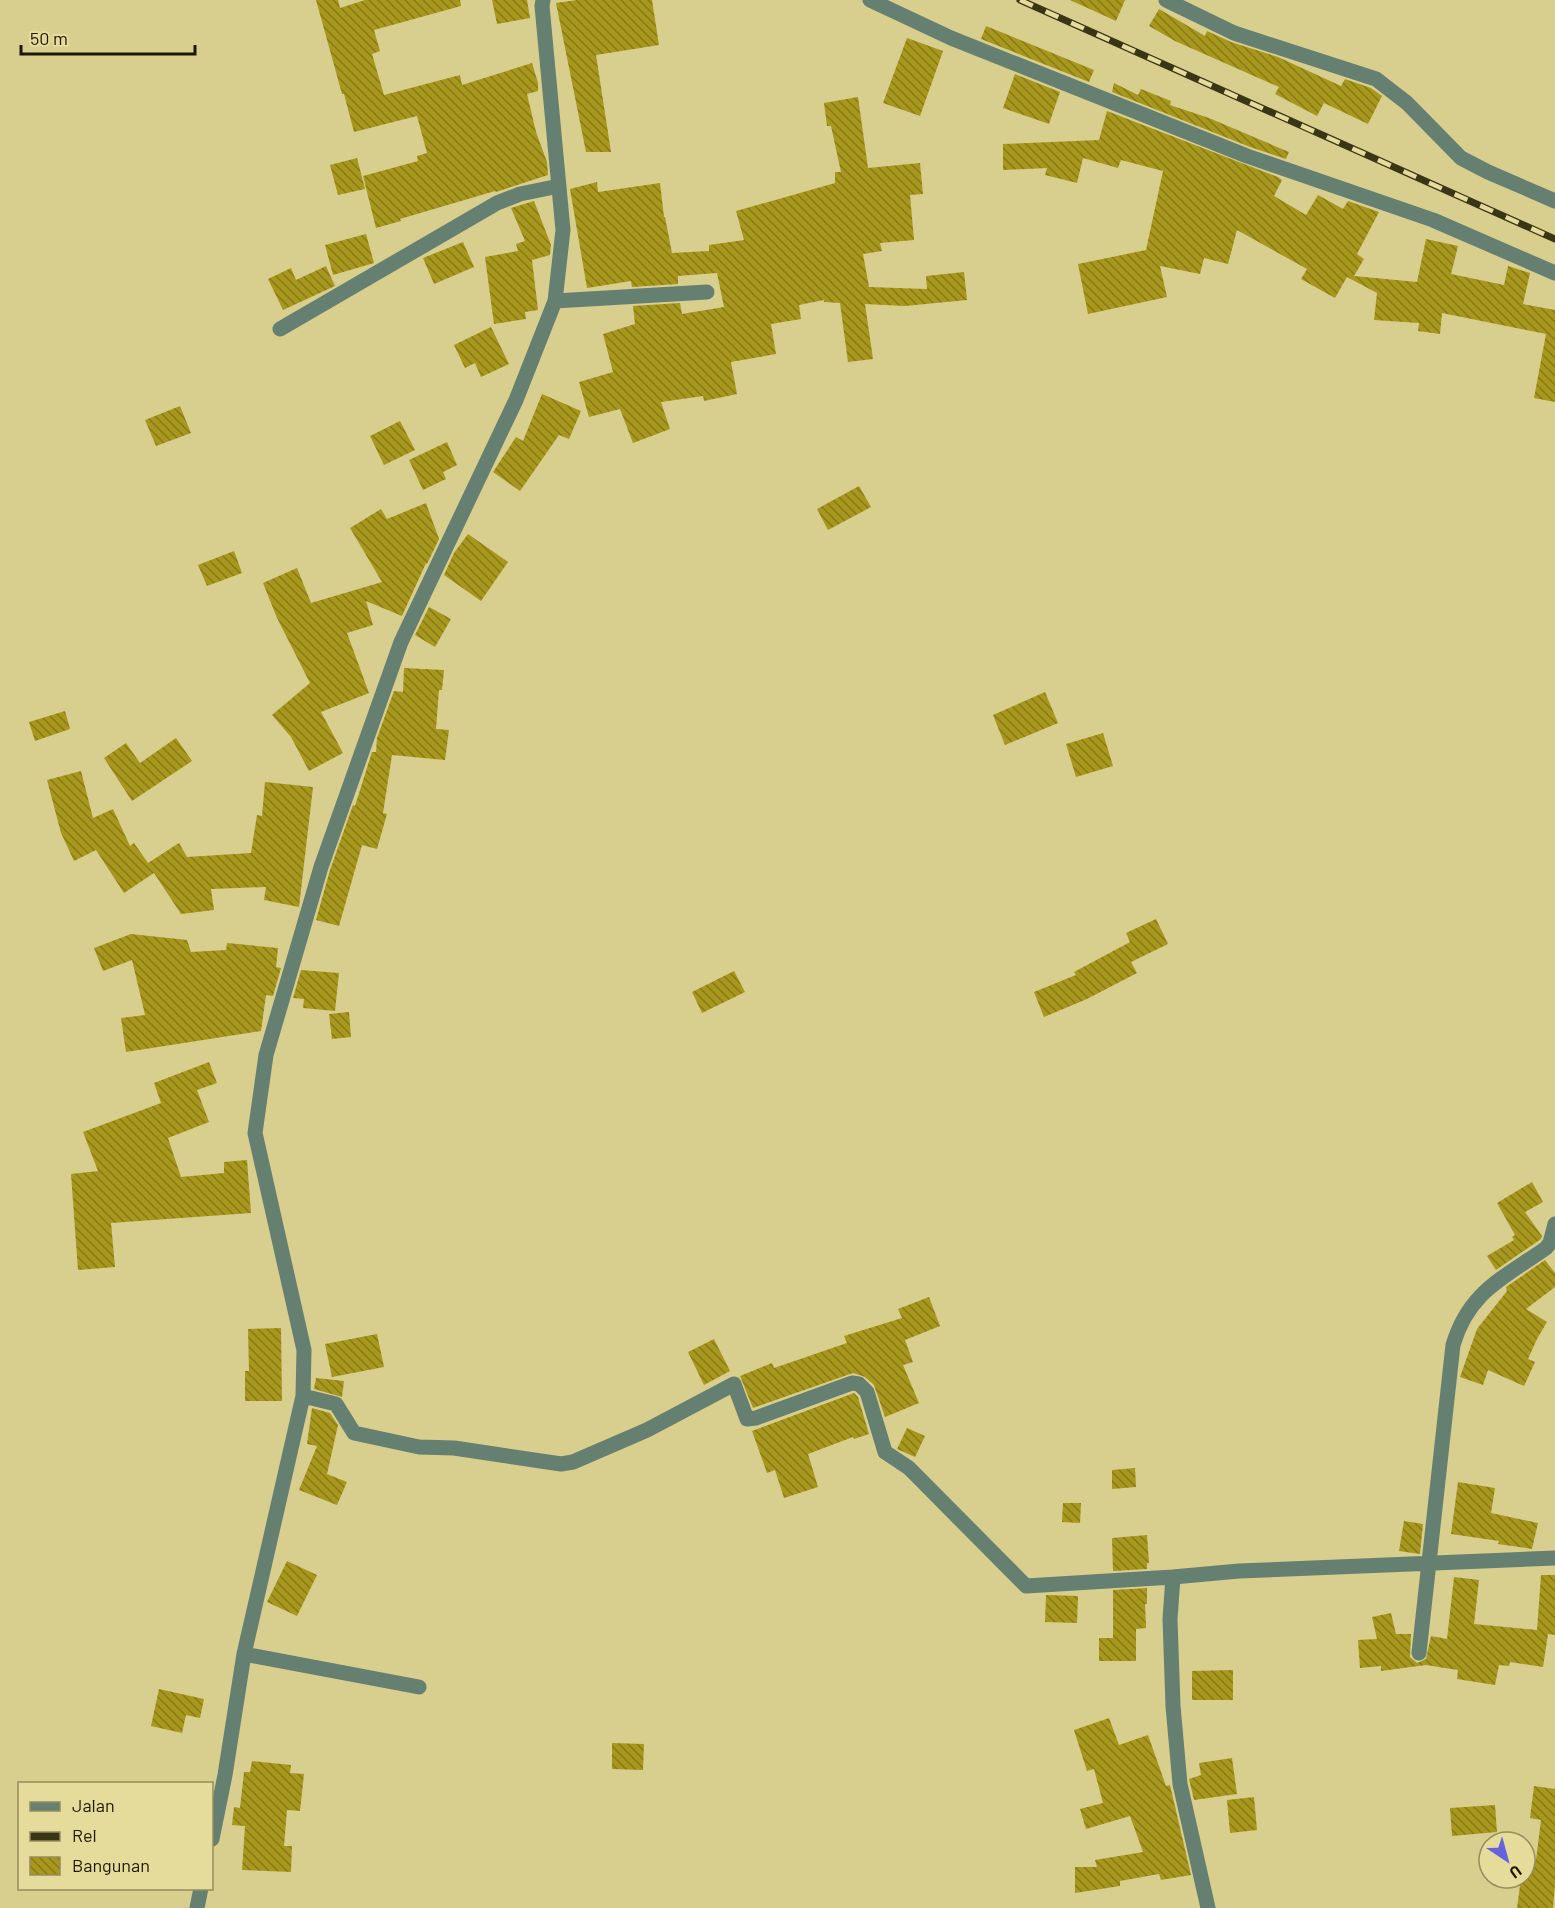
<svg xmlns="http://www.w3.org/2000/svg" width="1555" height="1908" viewBox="0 0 1555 1908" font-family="Barlow,sans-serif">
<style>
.building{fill:url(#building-back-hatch)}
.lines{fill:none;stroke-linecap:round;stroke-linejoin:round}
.minor{stroke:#657f71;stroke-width:15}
.rail-casing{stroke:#3a3516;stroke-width:7}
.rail{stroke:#e5db9b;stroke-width:4.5;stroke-dasharray:14;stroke-linecap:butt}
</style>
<defs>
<pattern id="building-back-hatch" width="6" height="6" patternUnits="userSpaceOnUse" patternTransform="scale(1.5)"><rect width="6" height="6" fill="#a8971d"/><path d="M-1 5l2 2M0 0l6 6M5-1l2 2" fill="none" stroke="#887a17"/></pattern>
</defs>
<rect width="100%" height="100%" fill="#d8ce8e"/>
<path class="building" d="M316 0H338L340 8 365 0H460L461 6 374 30 380 51 372 54 384 95 460 75 462 85 532 63 538 83V91L527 94 536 132 547 162 548 175 496 192 495 191 400 219 401 221 376 228 363 176 418 161 417 156 427 153 417 116 354 132 344 94H342Z
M492 0H527L530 18 497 24Z
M577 0H652L659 45 596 55 611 152H586L556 3Z
M1070 0H1125L1116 21Z
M1159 9 1205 36 1207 31 1231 42 1278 57 1341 86 1345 79 1371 88 1382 96 1368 124 1324 103 1317 116 1275 94 1279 87 1175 41 1149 26Z
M986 26 1094 70 1089 82 981 39Z
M907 38 943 51 920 116 883 103Z
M1015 74 1060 92 1049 124 1003 108Z
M1114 83 1138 95 1141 89 1171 101 1170 105 1209 118 1289 152 1286 159 1250 147 1112 92Z
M858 97 868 168 920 163 923 194 910 195 914 240 880 243 882 251 863 254 869 287 927 289 926 276 964 272 967 300 905 306 865 304 873 359 848 362 840 303 824 302V300L799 305 801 319 771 324 776 354 731 362 737 394 704 401 703 396 661 402 670 429 633 443 620 409 589 417 579 382 613 372 603 334 635 324 633 306 680 303 682 314 724 307 717 273 678 276V284L632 287 631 281 587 288 570 189 597 182 598 192 660 183 664 217H665L672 253 709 251V245L744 240 736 211 835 183V172H841L831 126H827L824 103Z
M1107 111 1278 177 1282 180 1274 196 1306 215 1318 195 1343 209 1348 201 1379 212 1357 254 1364 259 1354 276 1417 282 1426 239 1458 246 1451 274 1504 285 1508 266 1530 273 1523 304 1555 310V402L1534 398 1546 334 1442 313 1440 334 1418 331 1419 323 1374 320 1377 293 1347 277 1335 298 1301 279 1307 269 1237 230 1228 264 1204 258 1200 274 1160 266 1167 297 1088 314 1078 264 1146 250 1163 171 1121 160 1118 168 1083 158 1077 183 1045 175 1047 168 1003 170V144L1099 140Z
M357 158 365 189 338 195 330 165Z
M534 201 551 245 550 255 532 260 538 310 525 312 526 319 494 324 485 257 518 251 516 244 525 241 511 208Z
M366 234 374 263 333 275 325 245Z
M463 242 474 267 434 284 423 258Z
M326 266 335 286 283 310 268 279 291 268 296 280Z
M491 327 509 364 481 377 475 363 465 368 454 345Z
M542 394 581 411 569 439 559 435 520 491 493 472 516 437 523 441Z
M180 406 191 433 156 446 145 420Z
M400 421 415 450 384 465 370 436Z
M447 442 457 465 443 472 446 479 423 490 409 460Z
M859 486 871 507 828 530 817 509Z
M426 503 439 539 427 564 426 563 402 616 366 601 373 625 347 633 369 693 321 712 343 753 309 771 291 737 272 715 310 683 277 618 263 583 297 568 311 603 382 582 350 528 381 509 387 519Z
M468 534 508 562 481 601 444 575 454 553Z
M234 551 242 573 207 586 198 565Z
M429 607 451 619 435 647 415 635Z
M404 668 444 670 442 690H439L436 729 449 730 445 760 392 755 383 813 387 814 377 849 362 845 339 926 316 920 330 870 353 805 355 806 372 752H376L377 738 394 691 403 692Z
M1045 692 1058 723 1005 745 993 715Z
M65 711 70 729 35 741 29 722Z
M1103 733 1113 766 1076 777 1066 744Z
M176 738 192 761 132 801 104 758 126 743 140 763Z
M81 771 93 818 113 809 130 846 134 843 148 863 179 843 187 857 251 853 257 815 262 816 265 782 313 787 299 907 264 900 266 887 211 889 214 910 181 914 154 873 124 893 96 850 74 861 61 833 47 780Z
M1156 919 1168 944 1131 962 1137 973 1087 999 1044 1017 1034 992 1076 975 1074 972 1130 942 1126 933Z
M131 934 187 940 191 952 226 950 227 943 278 948 276 967 281 968 273 996 266 995 261 1031 126 1052 121 1018 145 1015 132 960 103 971 94 948Z
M301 970 339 973 335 1011 303 1008 304 999 293 998Z
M734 971 745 992 702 1013 692 992Z
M349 1012 351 1037 332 1039 329 1014Z
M209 1062 217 1083 197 1090 209 1122 168 1138 181 1177 224 1173V1162L247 1160 251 1213 111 1223 115 1267 78 1270 71 1174 98 1171 83 1132 161 1103 154 1083Z
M1532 1182 1543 1202 1525 1212 1542 1236 1541 1239 1496 1270 1487 1256 1514 1240 1512 1237 1515 1235 1497 1203Z
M1545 1260 1555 1273V1287L1526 1309 1547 1322 1537 1339 1528 1359 1535 1362 1524 1386 1488 1370 1483 1385 1460 1377 1477 1329 1507 1291 1506 1287Z
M929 1297 940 1326 905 1340 913 1362 903 1365 919 1403 885 1417 874 1385 865 1377 853 1373 753 1408 740 1376 772 1363 774 1368 847 1343 844 1336 902 1318 898 1309Z
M281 1328 282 1401H245V1371H249L248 1329Z
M377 1334 384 1367 332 1377 325 1344Z
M714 1339 730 1371 704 1385 688 1352Z
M316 1378 344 1381 342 1397 314 1389Z
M854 1393 858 1397 869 1434 854 1439 853 1437 808 1454 818 1487 784 1498 775 1470 767 1473 752 1431Z
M312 1408 330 1413 338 1425 327 1474 347 1482 337 1505 299 1490 317 1446 307 1444Z
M907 1428 925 1436 915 1457 897 1449Z
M1135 1468 1136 1487 1112 1489V1470Z
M1458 1482 1495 1488 1491 1513 1538 1523 1532 1549 1498 1544 1499 1541 1451 1534Z
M1063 1503H1081L1080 1523 1062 1522Z
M1404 1521 1423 1524 1420 1554 1399 1551Z
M1147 1535 1149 1563H1147V1569L1113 1571 1112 1538Z
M287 1561 317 1575 297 1616 267 1602Z
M1541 1575H1555V1635L1548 1634 1543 1667 1510 1662 1509 1666 1499 1665 1495 1685 1457 1679 1458 1670 1426 1665 1381 1671V1666L1360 1668 1358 1640 1377 1639 1372 1617 1391 1613 1396 1634H1411L1410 1657 1417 1663 1426 1659 1431 1636 1447 1639 1454 1577 1479 1580 1474 1624 1537 1630Z
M1147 1588V1604H1145L1146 1628 1136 1629V1661H1099V1638H1113V1590Z
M1046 1595 1078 1596 1077 1623 1045 1622Z
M1233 1670V1700H1192V1671Z
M159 1689 204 1699 200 1718 186 1715 182 1733 151 1726Z
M1109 1718 1119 1745 1148 1735 1166 1786 1170 1785 1191 1875 1161 1880 1159 1874 1120 1881V1886L1075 1893V1867H1097L1095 1860 1143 1852 1130 1816 1086 1829 1080 1809 1103 1803 1094 1769 1087 1771 1074 1730Z
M612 1743 644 1744 643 1770 612 1769Z
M1232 1758 1237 1794 1194 1800 1189 1779 1201 1775 1199 1763Z
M252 1761 291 1765 290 1773 304 1774 300 1811 287 1810 284 1846H292L291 1872 242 1870 245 1826 232 1825 234 1807 240 1808 244 1772H250Z
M1534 1786 1555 1789V1884L1553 1908H1517L1521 1878H1525V1859L1536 1860 1541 1820 1530 1818Z
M1254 1797 1257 1830 1230 1833 1227 1800Z
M1495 1805 1497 1832 1452 1836 1450 1808Z"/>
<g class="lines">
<path class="minor" d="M870 0 951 38 1247 156 1433 220 1555 273
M1166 0 1234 33 1376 79 1407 103 1461 158 1488 172 1555 201
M555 301 707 292
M280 329 497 203 520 194 559 186
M303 1396 336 1404 354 1433 419 1447 454 1448 561 1464 573 1462 647 1430 734 1384 747 1419 756 1418 852 1383 859 1384 867 1392 885 1452 909 1468 1026 1586 1173 1577
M1419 1653 1453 1345C1469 1291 1504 1278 1546 1248L1550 1243 1555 1224
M244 1654 419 1687
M212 1839 225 1775 244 1654 303 1396 304 1350 255 1133 266 1055 321 867 401 642 516 400 555 301 563 230 542 6 543 0
M197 1908 201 1888
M1208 1908 1180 1784 1173 1706 1170 1619 1173 1577 1239 1571 1555 1558"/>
<defs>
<path id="rail" d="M1020 0 1555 239"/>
</defs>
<use href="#rail" class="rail-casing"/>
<use href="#rail" class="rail"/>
</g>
<rect x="18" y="1782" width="195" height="108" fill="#e5db9b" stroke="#958d5d" stroke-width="1.5"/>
<rect x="30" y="1802" width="30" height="9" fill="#657f71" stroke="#958d5d" stroke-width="1.5"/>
<text x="72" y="1812" font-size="18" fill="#1c1800">Jalan</text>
<rect x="30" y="1832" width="30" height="9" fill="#3a3516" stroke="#958d5d" stroke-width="1.5"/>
<text x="72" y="1842" font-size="18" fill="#1c1800">Rel</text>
<rect x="30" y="1857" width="30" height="18" fill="url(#building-back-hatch)" stroke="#958d5d" stroke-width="1.5"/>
<text x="72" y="1872" font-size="18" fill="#1c1800">Bangunan</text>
<g transform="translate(1507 1860) rotate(144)"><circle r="28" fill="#e5db9b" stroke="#958d5d" stroke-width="1.5"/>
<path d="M0-4.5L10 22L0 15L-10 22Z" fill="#6762dc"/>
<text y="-9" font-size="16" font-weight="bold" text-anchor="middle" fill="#1c1800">U</text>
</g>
<path d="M21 45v9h174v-9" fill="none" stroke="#1c1800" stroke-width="3"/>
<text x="30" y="45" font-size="18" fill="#1c1800" stroke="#e5db9b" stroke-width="4.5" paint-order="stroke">50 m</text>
</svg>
